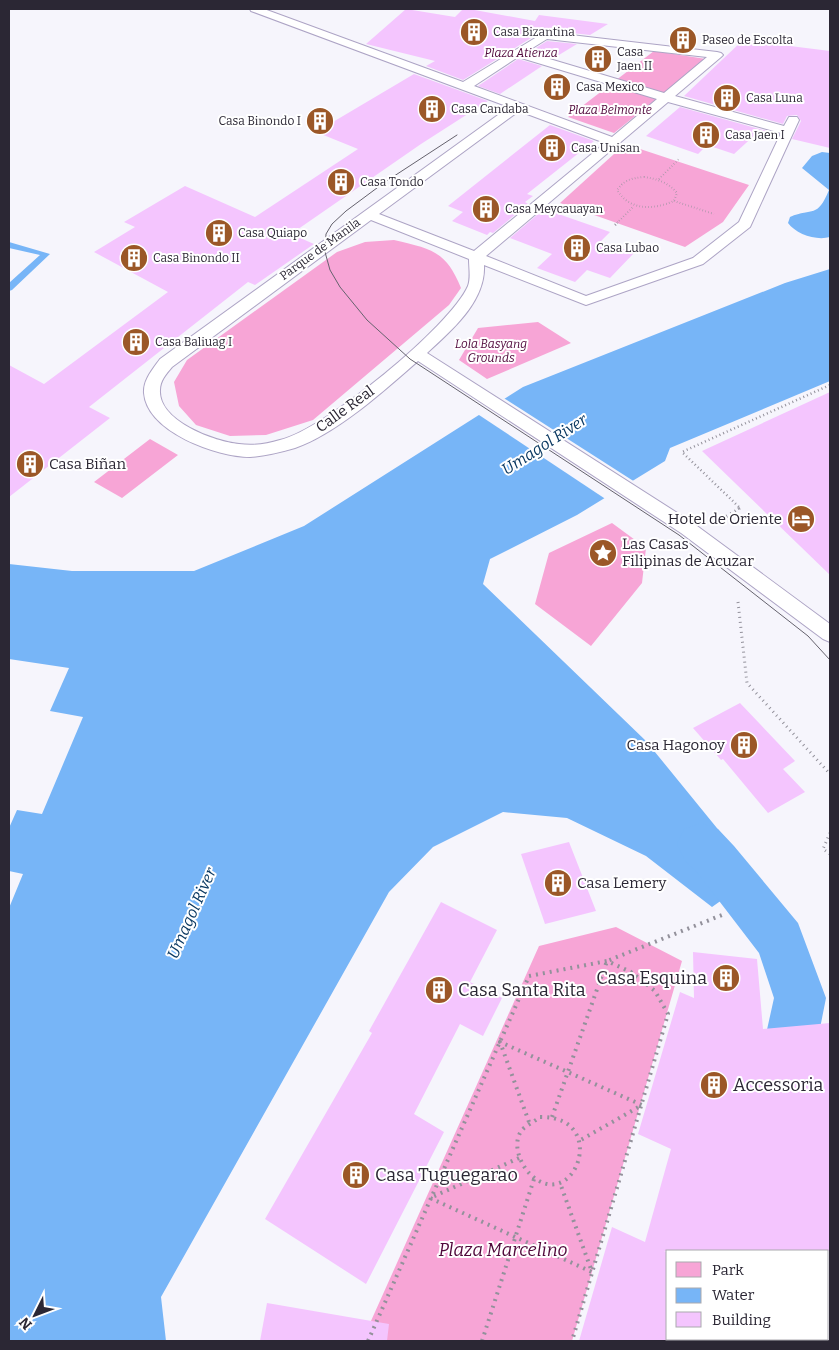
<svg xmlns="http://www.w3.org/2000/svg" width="839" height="1350" viewBox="0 0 839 1350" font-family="Bitter,serif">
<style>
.green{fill:#f7a5d6}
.water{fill:#77b5f7}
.pier{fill:#f6f5fc}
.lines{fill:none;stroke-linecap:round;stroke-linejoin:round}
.stream{fill:#77b5f7;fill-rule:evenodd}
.canal{fill:#77b5f7;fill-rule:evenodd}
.building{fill:#f4c5fe}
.lane-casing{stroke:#ada4c5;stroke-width:2}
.path-far3{stroke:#93919b;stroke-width:2;stroke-dasharray:0.5 2.5;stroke-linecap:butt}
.path-far2{stroke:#93919b;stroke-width:2.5;stroke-dasharray:1 3;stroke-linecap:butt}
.path-far1{stroke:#93919b;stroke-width:3;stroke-dasharray:1 4;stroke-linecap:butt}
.path{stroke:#93919b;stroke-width:4;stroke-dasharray:2 5;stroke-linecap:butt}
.lane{fill:#fff;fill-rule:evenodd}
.tram{stroke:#65626d;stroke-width:1}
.labels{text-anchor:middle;stroke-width:4;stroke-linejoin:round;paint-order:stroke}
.far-poi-label{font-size:12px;fill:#2b2734;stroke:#fff;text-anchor:start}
.far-park-label{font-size:12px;font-style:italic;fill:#50083b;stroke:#fff}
.far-street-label{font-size:12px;fill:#2b2734;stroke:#fff}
.street-label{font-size:15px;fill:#2b2734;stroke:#fff}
.poi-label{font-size:15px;fill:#2b2734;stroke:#fff;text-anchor:start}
.water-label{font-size:16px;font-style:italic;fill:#0a3861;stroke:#fff}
.near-poi-label{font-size:18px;fill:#2b2734;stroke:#fff;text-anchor:start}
.near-park-label{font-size:18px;font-style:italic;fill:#50083b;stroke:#fff}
</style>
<rect width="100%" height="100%" fill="#f6f5fc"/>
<path class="green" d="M654 51 706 59 614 133 568 117Z
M625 144 749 185 723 222 685 247 560 203Z
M394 240C432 249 446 251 461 288L449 305 313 420 266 435 230 436 196 425 179 406 174 382 187 360 337 252 365 242Z
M538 322 571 343 487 379 459 360 478 328Z
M150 439 178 455 122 498 94 482Z
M612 523 646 548 642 583 591 646 535 604 549 553Z
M616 927 682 961 572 1341H362L539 946Z"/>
<path class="water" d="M822 152 830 153V237C816 241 796 234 788 223L790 217C813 207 817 219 829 190L802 168 812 156Z
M830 269V381L670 448 665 461 577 515 490 559 483 584 646 741 756 876 712 907 646 856 567 818 503 812 433 847 389 892 161 1297 166 1341H9V908L23 874 9 871V828L17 810 42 814 83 717 50 711 69 668 9 659V564L72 571H194L304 526 523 387 785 283Z"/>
<path class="pier" d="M502 397 635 482 607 500 476 413Z"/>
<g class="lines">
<path class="stream" d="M9 242 50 254 12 290 9 291V283L40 255 9 248Z"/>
<path class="canal" d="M701 823 718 829 734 846 798 923 826 998 809 1084 801 1103 782 1111 763 1103 755 1084 774 998 759 953 700 876 684 859 677 844 684 829Z
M699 1339H761L760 1341H698Z"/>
</g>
<path class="building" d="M406 9 455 17 463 9H469L535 21 539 15 608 24 590 35 544 30 463 80 426 66 435 61 366 44Z
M743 40 830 51V148L792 139 801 121 797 115 787 116 783 124 684 96Z
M547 41 577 44 554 58 531 51Z
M518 59 542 66 500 94 478 86Z
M414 74 488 101 421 144 291 234 314 244 255 285 248 282 89 407 110 418 9 497V365L44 384 168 292 94 252 135 227 124 222 185 186 255 217 358 149 316 132Z
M680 107 778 134 777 136 758 132 734 154 707 145 698 154 646 136Z
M550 125 594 141 527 194 533 196 525 202 528 204 493 233 490 232 487 235 452 221 463 212 448 206Z
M544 209 610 232 601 241 634 253 610 278 587 270 575 282 537 268 552 254 510 238Z
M830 392V575L702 451Z
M740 703 795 761 783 769 805 792 768 813 723 759 721 760 693 728Z
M569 842 596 911 545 924 521 854Z
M441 902 497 930 470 982 502 998 483 1036 460 1024 414 1114 444 1132 366 1284 265 1219 372 1033 369 1031Z
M693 952 757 959 763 1029 830 1023V1251H664L668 1253V1341H579L612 1227 645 1242 671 1149 638 1134 680 992 694 998Z
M267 1303 389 1324 387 1341H260Z"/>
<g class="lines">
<defs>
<path id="lane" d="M250 9H264L463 82 545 32 717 52 721 53 723 55 721 57 675 96 784 126 789 117H797L799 120 750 227 703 264 586 305 484 265C486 301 452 330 427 353L693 523 830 624V642L823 639 681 533 418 361C385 390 336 434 295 448 281 452 265 456 250 457 217 457 147 432 144 393 143 380 153 369 160 359L509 107 251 11ZM547 39 707 57 664 93 526 52ZM518 57 657 99 612 137 474 86ZM668 102 781 133 739 222 693 258 586 296 486 256ZM519 111 605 143 474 251 379 214ZM371 220 469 259C469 268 471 278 468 286 450 327 324 430 280 440 267 444 253 446 239 444 215 442 158 421 160 390 160 381 166 374 172 367Z"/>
</defs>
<use href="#lane" class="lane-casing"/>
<path class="path-far3" d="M644 177C657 179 668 182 677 193L674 201C653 210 630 211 617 190 624 180 632 178 644 177Z
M659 179 679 159
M674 201 714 214
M617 223 634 206"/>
<path class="path-far2" d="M615 225 618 222
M738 509 740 508 682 452 830 385"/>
<path class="path-far1" d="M722 519 740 508
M738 602 747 683 830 774
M830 833 823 849 830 854"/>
<path class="path" d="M540 1117C612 1116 573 1218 529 1173 519 1162 511 1140 524 1128 529 1124 535 1121 540 1117Z
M552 1117 607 961 722 915
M529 1122 500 1042 642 1105 579 1141
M519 1158 430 1198 592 1272 560 1183
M368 1341 529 976 607 961 631 972 655 991 668 1014 572 1341
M482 1341 534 1179"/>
<use href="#lane" class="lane"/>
<path class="tram" d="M457 135 385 182 346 211 332 224 326 234 325 252 330 270 340 287 367 320 410 359 679 535 808 636 830 660"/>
</g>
<defs>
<symbol id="building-disc" viewBox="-11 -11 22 22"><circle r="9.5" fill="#9b5727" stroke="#fff"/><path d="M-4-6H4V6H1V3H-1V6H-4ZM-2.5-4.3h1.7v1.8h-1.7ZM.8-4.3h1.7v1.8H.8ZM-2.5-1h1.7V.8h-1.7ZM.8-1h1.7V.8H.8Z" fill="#fff"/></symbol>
<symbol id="hotel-disc" viewBox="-11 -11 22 22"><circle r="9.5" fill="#9b5727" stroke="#fff"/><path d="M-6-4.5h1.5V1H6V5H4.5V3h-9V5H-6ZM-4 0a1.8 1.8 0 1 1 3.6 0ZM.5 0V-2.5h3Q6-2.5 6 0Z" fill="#fff"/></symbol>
<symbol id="sight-disc" viewBox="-11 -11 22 22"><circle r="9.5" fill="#9b5727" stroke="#fff"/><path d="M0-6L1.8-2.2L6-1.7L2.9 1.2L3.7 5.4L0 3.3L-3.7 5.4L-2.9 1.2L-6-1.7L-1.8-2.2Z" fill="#fff"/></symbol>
</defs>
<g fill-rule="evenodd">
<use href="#building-disc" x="458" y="16" width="32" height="32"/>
<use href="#building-disc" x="667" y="24" width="32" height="32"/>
<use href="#building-disc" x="582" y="43" width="32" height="32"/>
<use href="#building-disc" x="541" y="71" width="32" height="32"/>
<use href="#building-disc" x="711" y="82" width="32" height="32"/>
<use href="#building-disc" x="416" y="93" width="32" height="32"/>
<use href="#building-disc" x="304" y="105" width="32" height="32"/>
<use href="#building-disc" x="690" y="119" width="32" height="32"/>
<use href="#building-disc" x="536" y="132" width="32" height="32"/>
<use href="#building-disc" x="325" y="166" width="32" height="32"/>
<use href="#building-disc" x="470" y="193" width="32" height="32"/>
<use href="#building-disc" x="203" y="217" width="32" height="32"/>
<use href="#building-disc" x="561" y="232" width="32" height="32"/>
<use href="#building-disc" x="118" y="242" width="32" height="32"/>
<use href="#building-disc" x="120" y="326" width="32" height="32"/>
<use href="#building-disc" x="14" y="448" width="32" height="32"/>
<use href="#hotel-disc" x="785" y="503" width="32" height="32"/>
<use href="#sight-disc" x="587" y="537" width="32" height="32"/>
<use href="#building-disc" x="728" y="729" width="32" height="32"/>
<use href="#building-disc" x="542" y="867" width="32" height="32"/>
<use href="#building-disc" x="710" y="962" width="32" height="32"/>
<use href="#building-disc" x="423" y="974" width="32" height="32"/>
<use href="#building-disc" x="698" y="1069" width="32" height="32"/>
<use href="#building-disc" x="340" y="1159" width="32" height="32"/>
</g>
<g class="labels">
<g class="far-poi-label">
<text x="493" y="36">Casa Bizantina</text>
<text x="702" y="44">Paseo de Escolta</text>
<text x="617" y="56">Casa<tspan x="617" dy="14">Jaen II</tspan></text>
<text x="576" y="91">Casa Mexico</text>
<text x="746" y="102">Casa Luna</text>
<text x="451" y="113">Casa Candaba</text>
<text x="301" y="125" text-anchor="end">Casa Binondo I</text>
<text x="725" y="139">Casa Jaen I</text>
<text x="571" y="152">Casa Unisan</text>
<text x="360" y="186">Casa Tondo</text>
<text x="505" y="213">Casa Meycauayan</text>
<text x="238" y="237">Casa Quiapo</text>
<text x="596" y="252">Casa Lubao</text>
<text x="153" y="262">Casa Binondo II</text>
<text x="155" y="346">Casa Baliuag I</text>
</g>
<g class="far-park-label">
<text x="521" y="57">Plaza Atienza</text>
<text x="610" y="114">Plaza Belmonte</text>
<text x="491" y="348">Lola Basyang<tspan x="491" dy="14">Grounds</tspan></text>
</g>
<g class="far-street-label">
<text transform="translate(320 249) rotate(-36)" y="4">Parque de Manila</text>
</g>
<g class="street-label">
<text transform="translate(345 409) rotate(-36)" y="5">Calle Real</text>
</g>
<g class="poi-label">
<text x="49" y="469">Casa Biñan</text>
<text x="782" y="524" text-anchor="end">Hotel de Oriente</text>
<text x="622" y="549">Las Casas<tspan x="622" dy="17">Filipinas de Acuzar</tspan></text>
<text x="725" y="750" text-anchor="end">Casa Hagonoy</text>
<text x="577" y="888">Casa Lemery</text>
</g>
<g class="water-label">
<text transform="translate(544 444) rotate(-33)" y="6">Umagol River</text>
<text transform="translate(191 913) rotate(-66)" y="6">Umagol River</text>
</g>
<g class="near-poi-label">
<text x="707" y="984" text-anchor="end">Casa Esquina</text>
<text x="458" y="996">Casa Santa Rita</text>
<text x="733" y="1091">Accessoria</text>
<text x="375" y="1181">Casa Tuguegarao</text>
</g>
<g class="near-park-label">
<text x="503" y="1256">Plaza Marcelino</text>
</g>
</g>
<rect width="839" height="1350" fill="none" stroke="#2b2734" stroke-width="20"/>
<rect x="666" y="1250" width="162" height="90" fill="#ffffff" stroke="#aaa9ae"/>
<rect x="676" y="1262" width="25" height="15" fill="#f7a5d6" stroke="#aaa9ae"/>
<text x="712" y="1275" font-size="15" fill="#2b2734">Park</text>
<rect x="676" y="1288" width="25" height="15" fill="#77b5f7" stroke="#aaa9ae"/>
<text x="712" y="1300" font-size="15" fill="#2b2734">Water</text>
<rect x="676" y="1312" width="25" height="15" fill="#f4c5fe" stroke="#aaa9ae"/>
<text x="712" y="1325" font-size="15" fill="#2b2734">Building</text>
<g transform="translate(35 1315) rotate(228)" stroke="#ffffff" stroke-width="4" paint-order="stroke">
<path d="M0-4L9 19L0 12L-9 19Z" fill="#2b2734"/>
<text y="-8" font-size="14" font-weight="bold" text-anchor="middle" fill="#2b2734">N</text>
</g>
</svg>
